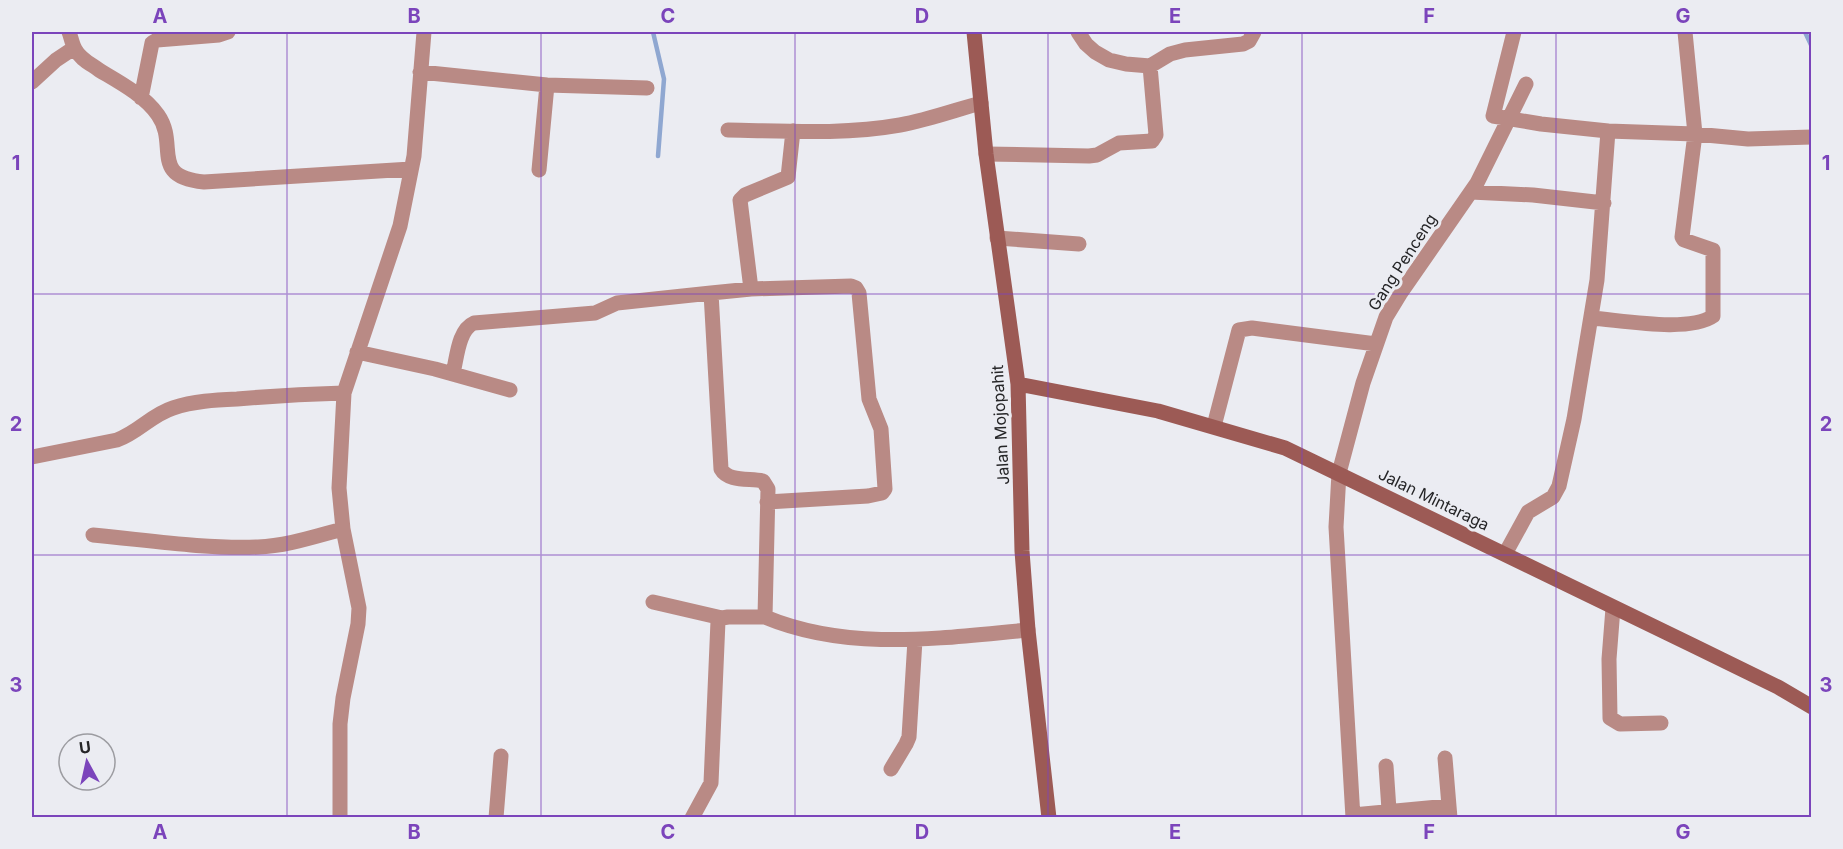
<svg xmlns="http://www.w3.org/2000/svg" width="1843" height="849" viewBox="0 0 1843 849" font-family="Inter,sans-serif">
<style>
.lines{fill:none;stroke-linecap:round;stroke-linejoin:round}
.stream{stroke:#8fa7d1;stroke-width:4.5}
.street{stroke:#b98a85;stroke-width:15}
.secondary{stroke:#9c5a55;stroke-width:15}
.grid{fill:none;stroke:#7b44bb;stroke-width:1.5;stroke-opacity:0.55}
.labels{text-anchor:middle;stroke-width:6;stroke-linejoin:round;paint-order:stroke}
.street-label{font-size:16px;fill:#252527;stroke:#ebecf2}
.neatline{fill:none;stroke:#7b44bb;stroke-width:2}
.grid-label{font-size:20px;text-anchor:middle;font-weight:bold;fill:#7b44bb}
</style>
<rect width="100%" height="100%" fill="#ebecf2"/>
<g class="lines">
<path class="stream" d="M653 32 664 79 658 156
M1805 32 1812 47"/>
<path class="street" d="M69 32C71 37 72 44 75 49 80 59 91 64 99 70 119 82 144 95 158 115 179 145 149 177 204 182L411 169
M1078 32 1086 44 1095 52 1109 60 1126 64 1150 66 1170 54 1185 50 1243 44 1249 41 1254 32
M420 72 547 85 647 88
M32 82 56 60 74 48
M141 98 152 43 157 40 219 35 228 32
M728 130C785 131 844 135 900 125 928 120 955 110 981 103
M1608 131 1695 134 1748 139 1812 137
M986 154 1089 156 1097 155 1119 143 1152 141 1156 135 1150 66
M539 170 547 85
M1471 192 1533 195 1604 203
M997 238 1079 244
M1591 318C1621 320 1689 333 1713 316V250L1684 240 1682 237 1695 134 1685 32
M357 352 435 369 510 390
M453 373C457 358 458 330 474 323L595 313 617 303 711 293
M1214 426 1239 330 1252 328 1376 344
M32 457 117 440C139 432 151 415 173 408 194 401 215 400 237 399 272 396 308 394 344 393
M767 502 868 496 882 493 885 489 881 429 869 399 859 293 856 288 851 286 751 289 740 200 745 195 788 177 793 131
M93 535C147 540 203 549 258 547 287 546 316 536 343 529
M1505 554 1528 512 1553 497 1559 486 1574 419 1597 280 1608 131 1541 124 1493 116 1514 32
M653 602 722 618
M1613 608 1609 659 1610 718 1620 724 1661 723
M765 617C849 652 940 638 1028 630
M1445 758 1449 806
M1386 766 1389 810
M891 769 906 744 909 737 915 640
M1353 815 1449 806 1450 818
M340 818V724L343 698 358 624 359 608 343 529 339 488 344 393 400 226 414 156 424 32
M496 818 501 756
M692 818 711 783 718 621 722 618 728 617H765L768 489 763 481C750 478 728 482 721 469L711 293 751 289
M1353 818 1336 527 1339 473 1363 383 1386 317 1400 294 1477 183 1526 84"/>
<path class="secondary" d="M974 32 986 154 1018 384 1022 551 1028 630 1049 818
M1018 384 1158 411 1285 448 1694 646 1778 687 1812 707"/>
</g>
<path class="grid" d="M287 32V818M541 32V818M795 32V818M1048 32V818M1302 32V818M1556 32V818M32 294H1812M32 555H1812"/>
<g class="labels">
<g class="street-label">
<text transform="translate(1402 262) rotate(-57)" y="6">Gang Penceng</text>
<text transform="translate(1000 425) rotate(-93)" y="6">Jalan Mojopahit</text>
<text transform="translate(1434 499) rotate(26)" y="6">Jalan Mintaraga</text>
</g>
</g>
<rect width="1843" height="849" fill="none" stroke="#ebecf2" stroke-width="66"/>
<g transform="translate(87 762) rotate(352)"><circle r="28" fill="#ebecf2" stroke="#9c9ca1" stroke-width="1.5"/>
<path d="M0-4.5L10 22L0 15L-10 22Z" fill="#7b44bb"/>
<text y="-9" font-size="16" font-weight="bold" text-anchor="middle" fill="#252527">U</text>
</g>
<rect x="33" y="33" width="1777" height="783" class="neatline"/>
<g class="grid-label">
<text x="160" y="23">A</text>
<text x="414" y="23">B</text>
<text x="668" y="23">C</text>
<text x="922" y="23">D</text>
<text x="1175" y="23">E</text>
<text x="1429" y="23">F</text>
<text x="1683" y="23">G</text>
<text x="16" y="170">1</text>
<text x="1826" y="170">1</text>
<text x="16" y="431">2</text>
<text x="1826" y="431">2</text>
<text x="16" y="692">3</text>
<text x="1826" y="692">3</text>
<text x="160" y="839">A</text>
<text x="414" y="839">B</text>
<text x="668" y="839">C</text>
<text x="922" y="839">D</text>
<text x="1175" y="839">E</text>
<text x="1429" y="839">F</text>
<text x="1683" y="839">G</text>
</g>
</svg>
